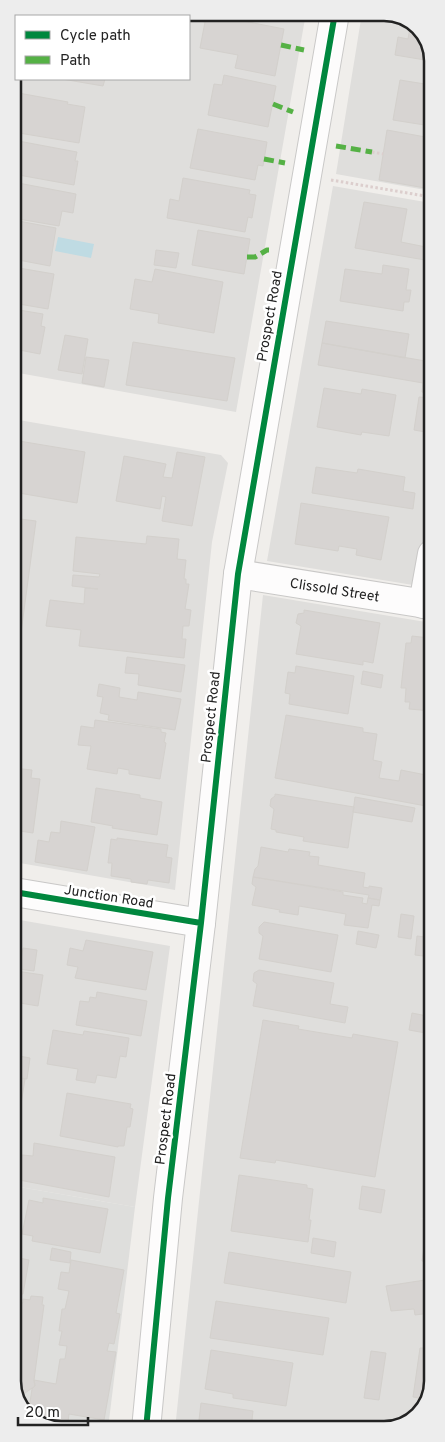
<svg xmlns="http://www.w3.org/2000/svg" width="445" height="1442" viewBox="0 0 445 1442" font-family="Overpass,sans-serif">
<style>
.residential{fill:#dfdedc}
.religious{fill:#dededc}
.water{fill:#bfdbe3}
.building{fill:#d7d4d2;stroke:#d3d0cc}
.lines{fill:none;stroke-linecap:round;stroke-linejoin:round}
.minor-casing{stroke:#c9c8c7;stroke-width:30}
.path{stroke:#dccecd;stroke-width:3;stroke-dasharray:2.5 2.5;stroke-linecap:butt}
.minor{stroke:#fdfcfc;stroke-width:28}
.quiet{stroke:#55b145;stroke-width:5;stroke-dasharray:10 5;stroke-linecap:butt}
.cycleway-casing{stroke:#fff;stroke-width:9}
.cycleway{stroke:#00873e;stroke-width:6}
.labels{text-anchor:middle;stroke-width:5;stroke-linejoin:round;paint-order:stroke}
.street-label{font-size:14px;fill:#222;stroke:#fff}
.rim{fill:none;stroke:#222;stroke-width:2.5}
</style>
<rect width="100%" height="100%" fill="#f0eeeb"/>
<path class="residential" d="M62 13H306L236 412 13 372V59L16 51V79H189V16H52Z
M362 13H390L416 24 431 49V191L336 174Z
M333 186 431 203V511L419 586 267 561Z
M13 419 221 455 228 463 212 542 175 890 14 862Z
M263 595 432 623V1219L420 1218 432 1220V1381L422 1411 396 1428 175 1429Z
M14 919 170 946 135 1207 14 1186Z"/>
<path class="religious" d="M14 1186 135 1207 108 1429H58L29 1418 14 1393Z"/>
<path class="water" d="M58 237 94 244 91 258 55 251Z"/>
<path class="building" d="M62 12 82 13 81 16H52Z
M192 13H203L284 29 275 76 235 68 238 55 200 48 205 22 191 19Z
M259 13H287L286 17Z
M411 22 416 24 431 49V61L395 55 398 37 408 39Z
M224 75 276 86 268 127 208 115 214 84 222 85Z
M62 79H105L103 86Z
M400 80 431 85V126L393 120Z
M13 92 68 102 67 104 85 107 79 143 13 132Z
M198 129 267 142 263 166 258 165 255 180 190 168Z
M387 130 431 138V189L379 180Z
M13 140 77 152 75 161H78L74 185 13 174Z
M183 178 250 190 249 194 256 195 252 218 248 217 245 232 167 218 170 199 179 201Z
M13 182 76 194 73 213 62 211 59 226 13 218Z
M364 202 407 209 401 242 431 248V261L355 248Z
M13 220 56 228 50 266 13 259Z
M198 230 250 239 244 274 192 265Z
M156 250 179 253 176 268 154 265Z
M383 265 409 269 406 290H411L409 302H404L403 311 340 301 345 269 382 274Z
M13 267 54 274 48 309 13 303Z
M155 269 223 282 214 333 158 323 159 314 130 309 135 279 152 282Z
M13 309 43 314 41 326 45 327 40 354 14 349 13 351Z
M326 321 409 334 405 358 322 343Z
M65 335 88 339 82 374 58 370Z
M133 342 235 358 227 401 126 385Z
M322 343 431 362V394L422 392 423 383 318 365Z
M86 357 109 360 104 387 82 383Z
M324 388 361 394 362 389 396 395 389 436 362 432 361 435 317 427Z
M419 397 431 398V433L414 430Z
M13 440 85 452 77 503 13 492Z
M177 452 205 457 192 526 162 521 166 497 162 496 160 509 116 501 124 456 166 464 163 477 172 478Z
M316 467 357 473 358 469 405 477 403 491 415 493 413 509 312 493Z
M301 503 389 517 381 560 356 555 357 549 339 546 338 551 295 544Z
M13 518 36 521 20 640 13 639Z
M147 536 179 539 177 559 186 560 184 579H186V584H189L185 609 191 610 189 626H183L182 639H186L184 658 79 646 81 630 46 626 50 600 84 604 85 588 98 589 72 586 73 575 99 577 100 574 73 571 76 537 146 544Z
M304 610 380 623 373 663 363 661V665L296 654 301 626 296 623 298 614 304 613Z
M412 636 429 638 428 645H432V711L409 709 410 702H405L406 688H401L406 643H411Z
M127 657 185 665 181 692 138 685 139 674 125 673Z
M296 666 354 676 348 714 289 704 290 694 285 693 288 672 295 673Z
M363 671 383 675 381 688 361 684Z
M99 684 120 688 119 697 137 700 138 692 181 699 175 730 108 720 109 715 100 713 103 697 97 696Z
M286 715 363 728V732L377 734 373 760 382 762 379 778 399 781 401 770 431 776 426 806 275 778Z
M95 720 161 729V732L166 733 164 742 166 743 160 779 129 774V770L118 768 117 774 87 769 91 746 78 745 81 726 94 728Z
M13 768 32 770 31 778 40 779 33 833 13 830Z
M96 788 140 795V798L162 802 157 835 112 828 113 826 91 822Z
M275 794 354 807 348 848 303 841 304 837 276 832V830L271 829 274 809 270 806 271 799 275 796Z
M355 797 415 808 412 822 353 812Z
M61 821 95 827 87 871 35 862 38 840 49 842 51 832 60 833Z
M117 838 168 845 166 857 172 858 169 883 148 880 147 884 131 882V879L111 876 112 863H108L111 839 117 840Z
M261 847 288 852 289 849 310 852 309 856 319 857 318 865 365 873 363 887 369 888V886L382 888 380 900 368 898 369 895 253 877 255 869 258 866Z
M428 852 432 853V868L426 867Z
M253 877 343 892V895L363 898 362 903 367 904 368 898 380 900 379 906 372 905 368 928 344 925 346 914 299 906 298 915 279 912 280 910 252 905 256 887 252 884Z
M401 914 414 916 411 939 398 937Z
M264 922 338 935 331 972 259 959 263 936 259 933V927Z
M358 931 379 935 376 948 356 944Z
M417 936 432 938V957L415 955Z
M86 940 153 952 146 990 75 978 78 967 67 965 70 948 83 951Z
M23 948 37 950 34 971 19 969Z
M259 970 334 983 330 1004 348 1007 345 1023 253 1006 257 984 253 981 254 973Z
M16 971 43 975 38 1006 14 1002Z
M97 992 147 1001 141 1036 76 1025 80 1001 89 1002 90 997 96 998Z
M412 1013 432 1017 431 1034 409 1030Z
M263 1020 299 1026 298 1029 352 1038 353 1034 398 1042 375 1177 276 1160 275 1163 240 1158Z
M53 1030 83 1035 84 1031 129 1038 126 1057 120 1056 116 1078 97 1075 95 1083 76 1080 78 1069 47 1064Z
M14 1055 30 1058 27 1079 14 1077Z
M14 1077 25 1079 21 1104 14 1103Z
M67 1093 131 1104 130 1108 133 1109 130 1127H127L124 1146H118V1147L60 1136Z
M34 1143 115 1157 109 1197 19 1180 22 1155 33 1156Z
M239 1175 307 1185V1188L313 1189 309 1220H311L308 1242 231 1231Z
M362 1186 385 1190 381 1213 359 1209Z
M43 1198 108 1209 100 1253 32 1241 33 1236 22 1234 29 1200 43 1203Z
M427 1228 432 1229V1263L422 1261Z
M313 1238 336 1242 334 1257 311 1253Z
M52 1248 71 1252 70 1263 50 1260Z
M229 1252 351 1272 346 1303 224 1283Z
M14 1257 29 1260 23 1294 14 1295Z
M71 1260 124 1270 116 1313 120 1314 114 1344 109 1343 107 1351 116 1352 104 1420 69 1414 68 1422 28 1415 32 1389 35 1386 34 1380 56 1384 60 1359H65L67 1346 59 1345 62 1331H59L62 1309H65L69 1291 58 1289 61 1272 69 1273Z
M425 1280 426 1290 432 1289V1318H430V1313L415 1315 414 1309 391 1311 386 1286Z
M31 1296 43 1297 42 1305H44L34 1380 35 1386 25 1393 18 1392V1395H15L14 1302 23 1303V1299L30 1300Z
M216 1301 329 1318 323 1355 210 1338Z
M426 1336 432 1337V1381L426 1399 413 1397 420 1348H424Z
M211 1350 293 1363 286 1406 233 1398V1394L205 1389Z
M371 1351 386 1353 379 1400 364 1398Z
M201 1403 253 1411 251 1429H201L202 1421 199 1420Z"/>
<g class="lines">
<defs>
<g id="minor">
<path id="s1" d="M238 574 432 605"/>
<path d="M423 604 432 554"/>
<path d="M14 892 201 923"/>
<path d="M146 1429 168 1198 201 923 238 574 335 13"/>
</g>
</defs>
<use href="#minor" class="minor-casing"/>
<path class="path" d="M372 152 383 154
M331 180 431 197"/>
<use href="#minor" class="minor"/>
<path class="quiet" d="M281 45 304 50
M273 104 293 112
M336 146 372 152
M264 159 285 163
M247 257H255L267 250H269"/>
<defs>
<path id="cycleway" d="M14 892 201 923
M146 1429 168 1198 201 923 238 574 335 13"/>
</defs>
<use href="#cycleway" class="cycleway-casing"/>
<use href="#cycleway" class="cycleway"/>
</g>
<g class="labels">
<g class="street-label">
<text transform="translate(269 316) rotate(-80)" y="5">Prospect Road</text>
<text dy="5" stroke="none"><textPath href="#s1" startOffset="98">Clissold Street</textPath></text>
<text transform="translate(210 717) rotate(-84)" y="5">Prospect Road</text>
<text transform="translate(109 896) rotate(9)" y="5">Junction Road</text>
<text transform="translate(165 1119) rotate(-83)" y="5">Prospect Road</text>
</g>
</g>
<path d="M0 0H445V1442H0ZM61 21H384A40 40 0 0 1 424 61V1381A40 40 0 0 1 384 1421H61A40 40 0 0 1 21 1381V61A40 40 0 0 1 61 21Z" fill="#ededed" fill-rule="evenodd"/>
<path class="rim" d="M61 21H384A40 40 0 0 1 424 61V1381A40 40 0 0 1 384 1421H61A40 40 0 0 1 21 1381V61A40 40 0 0 1 61 21Z"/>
<rect x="15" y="15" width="175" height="65" fill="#ffffff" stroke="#a7a7a7"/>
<rect x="25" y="31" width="25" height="8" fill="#00873e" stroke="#a7a7a7"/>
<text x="60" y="40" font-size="15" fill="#222222">Cycle path</text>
<rect x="25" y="56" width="25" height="8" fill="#55b145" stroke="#a7a7a7"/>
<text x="60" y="65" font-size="15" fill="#222222">Path</text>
<path d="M18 1417v8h70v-8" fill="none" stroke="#222222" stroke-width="2.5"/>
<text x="25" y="1417" font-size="15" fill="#222222" stroke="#ffffff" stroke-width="4" paint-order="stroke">20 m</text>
</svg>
